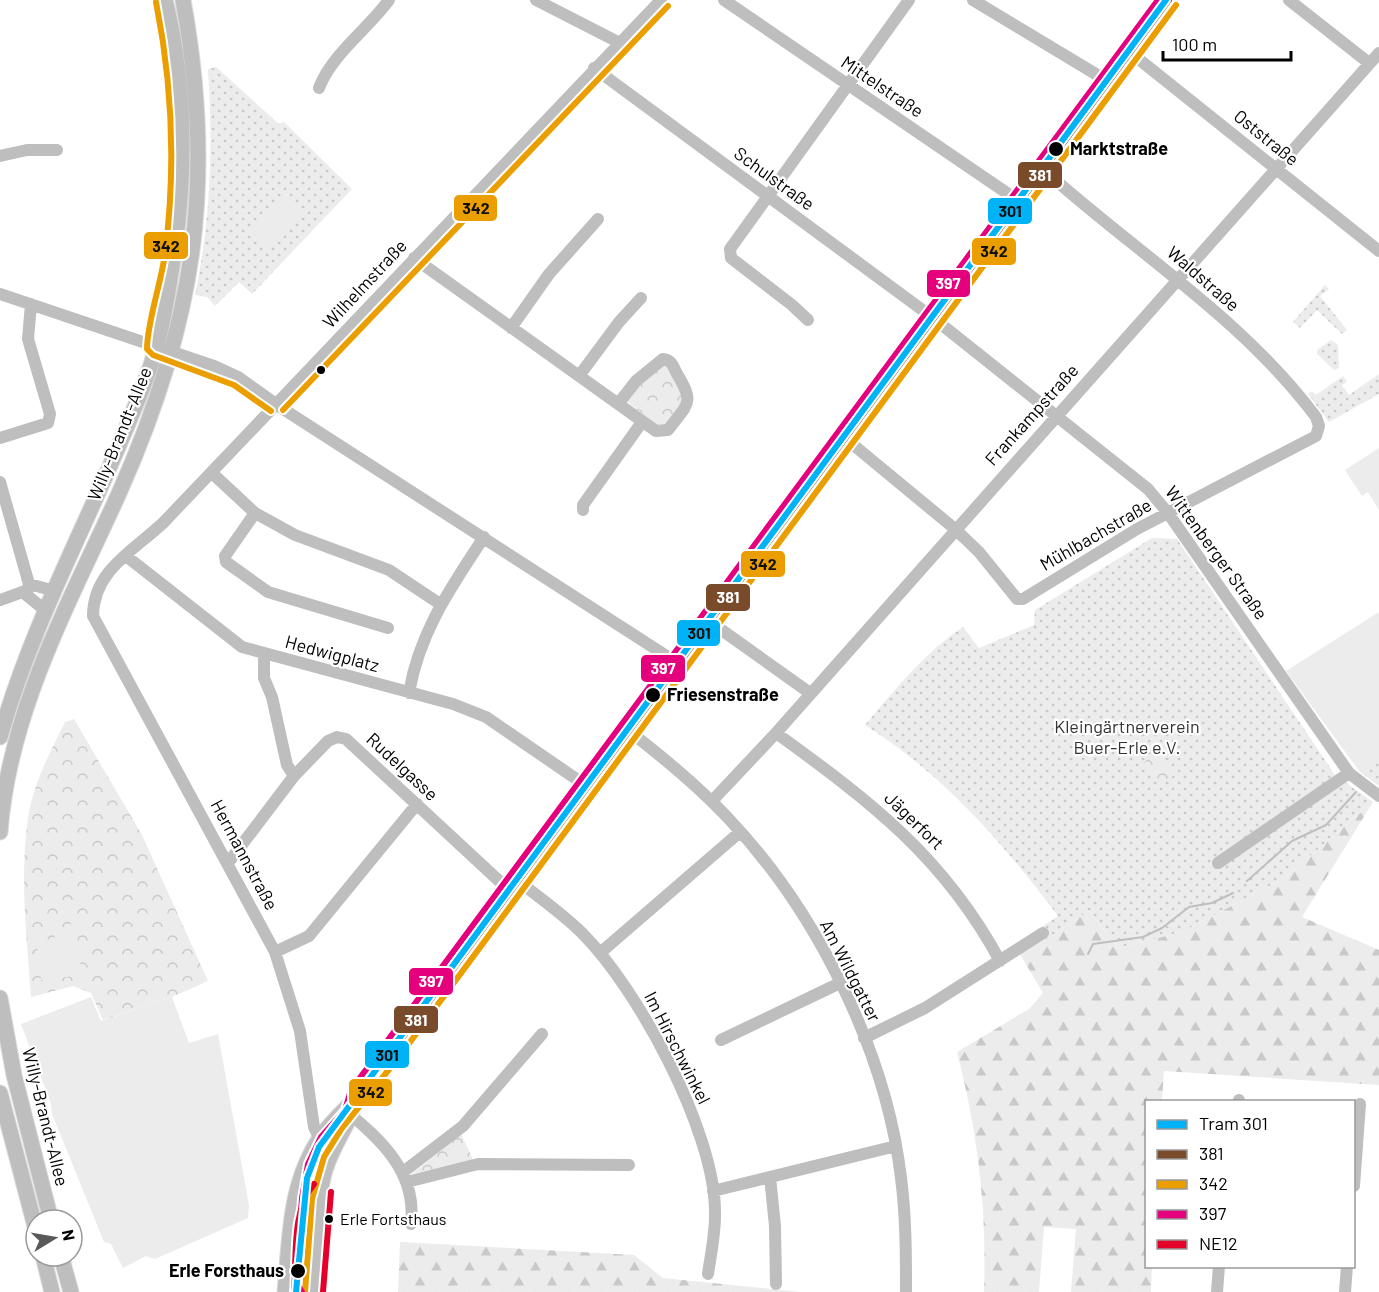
<svg xmlns="http://www.w3.org/2000/svg" width="1379" height="1292" viewBox="0 0 1379 1292" font-family="Barlow,sans-serif">
<style>
.grass{fill:url(#grass-dots)}
.forest{fill:url(#forest-firs)}
.park{fill:url(#park-crowns)}
.pitch{fill:#ececec}
.lines{fill:none;stroke-linecap:round;stroke-linejoin:round}
.stream{stroke:#bfbfbf;stroke-width:2}
.major-casing{stroke:#dbdbdb;stroke-width:17}
.minor{stroke:#bebebe;stroke-width:12}
.major{stroke:#bebebe;stroke-width:15}
.bus-1-casing{stroke:#fff;stroke-width:10}
.bus-2-casing{stroke:#fff;stroke-width:10}
.bus-3-casing{stroke:#fff;stroke-width:10}
.bus-4-casing{stroke:#fff;stroke-width:10}
.bus-1{stroke:#7a4b2a;stroke-width:6}
.bus-2{stroke:#eb9e00;stroke-width:6}
.bus-3{stroke:#e5007d;stroke-width:6}
.bus-4{stroke:#e4002b;stroke-width:6}
.tram-1-casing{stroke:#fff;stroke-width:10}
.tram-1{stroke:#00b2f6;stroke-width:6}
.stop-dot{fill:#000;stroke:#fff;stroke-width:2}
.labels{text-anchor:middle;stroke-width:4.5;stroke-linejoin:round;paint-order:stroke}
.bus-label{font-size:16px;fill:#000;stroke:#fff;text-anchor:start}
.street-label{font-size:18px;fill:#000;stroke:#fff}
.stop-label{font-size:18px;font-weight:bold;fill:#000;stroke:#fff;text-anchor:start}
.park-label{font-size:18px;fill:#333;stroke:#fff}
.line-badge{stroke:#fff;stroke-width:2}
.badge-label{font-size:16px;text-anchor:middle;font-weight:bold;fill:#fff}
.pale-badge-label{font-size:16px;text-anchor:middle;font-weight:bold;fill:#111}
</style>
<defs>
<pattern id="grass-dots" width="8" height="8" patternUnits="userSpaceOnUse" patternTransform="scale(1.5)"><rect width="8" height="8" fill="#ececec"/><path d="M2 2h.1M6 6h.1" fill="none" stroke="#c9c9c9" stroke-width="1.8" stroke-linecap="round"/></pattern>
<pattern id="forest-firs" width="22" height="20" patternUnits="userSpaceOnUse" patternTransform="scale(1.5)"><rect width="22" height="20" fill="#ececec"/><path d="M5 1l3.5 6h-7zM16 11l3.5 6h-7z" fill="#c9c9c9"/></pattern>
<pattern id="park-crowns" width="20" height="18" patternUnits="userSpaceOnUse" patternTransform="scale(1.5)"><rect width="20" height="18" fill="#ececec"/><path d="M2 6a3 3 0 1 1 6 0M12 15a3 3 0 1 1 6 0" fill="none" stroke="#c9c9c9"/></pattern>
</defs>
<rect width="100%" height="100%" fill="#fff"/>
<path class="grass" d="M216 67 279 124 284 122 352 189 252 294 239 282 215 306 207 297 195 295C211 220 213 146 208 69Z
M1325 285 1329 289 1320 296 1347 330 1342 334 1317 310 1300 328 1293 322Z
M1331 340 1338 345 1339 368 1334 370 1317 354V350Z
M1379 374V394L1329 422 1308 394 1312 391 1316 395 1343 376 1347 382 1342 385 1349 395Z
M1152 538 1177 539 1335 775 1373 802 1283 879 1182 932 1118 948 1089 911 1021 956 1013 946 1058 916C1003 843 943 774 865 725 895 690 924 653 963 627L979 648 1034 625 1035 610Z
M1379 755V786L1360 772Z"/>
<path class="forest" d="M1373 802 1302 917 1379 950V1085L1164 1071 1162 1101 1146 1102V1266L1152 1267 1151 1292H1071L1076 1229 1044 1227 1039 1292H984C987 1208 978 1134 957 1052L1029 1009 1043 993 1021 956 1089 911 1118 948 1182 932 1283 879Z
M400 1242 634 1255 663 1278 801 1292H398Z"/>
<path class="park" d="M664 362 686 396 665 427 661 428 625 400Z
M74 719 142 835 208 981 172 997 103 1020 91 993 73 986 31 997C27 940 20 882 27 826 30 790 49 754 65 722Z
M1157 753 1173 776 1159 784 1144 762Z
M461 1134 472 1157V1161L412 1174Z"/>
<path class="pitch" d="M286 192 304 213 265 250 246 231Z
M1379 448V510L1368 492 1362 496 1345 470Z
M1379 612V759L1360 772 1286 671Z
M81 922 83 934 76 936 82 975 41 980 37 945 44 940 55 938 54 934 58 933V929L64 928V925Z
M91 997 101 1021 172 997 189 1043 218 1034 249 1205 248 1218 155 1259 146 1256 123 1268 111 1244 104 1242 52 1114 51 1104 21 1024Z"/>
<g class="lines">
<path class="stream" d="M1247 881 1292 841 1326 825 1356 792
M1088 954 1093 944 1143 937 1162 928 1189 907 1212 903 1233 893"/>
<defs>
<path id="major" d="M0 737C35 612 102 498 147 376 159 345 165 312 170 279 186 186 188 92 165 0
M0 832C9 710 71 600 120 491 195 322 216 182 183 0
M0 998 14 1075 51 1220
M0 1093 36 1230
M43 1256 52 1292
M61 1256 71 1292
M285 1292C290 1237 289 1182 322 1135 335 1117 352 1104 366 1087L1169 0
M314 1292C318 1255 315 1204 325 1170 333 1144 349 1124 358 1098"/>
</defs>
<use href="#major" class="major-casing"/>
<path class="minor" d="M536 0 620 43
M724 0 1020 202
M973 0 1109 82
M1289 0 1369 63
M1131 53 1379 251
M594 68 932 317 1148 489 1168 513 1349 773 1379 796
M319 88C332 54 367 30 389 0
M0 156 27 150H57
M414 258 656 431 668 430C689 402 695 404 676 372 673 365 671 360 663 359L636 381 618 404
M0 294 214 366 238 377 280 407 679 664
M808 320 792 305 731 258 730 249 909 0
M511 328 549 274 598 219
M579 376 619 322 641 298
M0 438 48 423 50 414 28 339 31 304
M845 438 955 529 979 552 1017 599H1023L1137 529 1316 436 1319 426 1316 417C1242 318 1135 252 1044 170
M212 473 255 513 295 535 389 570 440 604
M0 482 29 584 28 590 0 600
M583 510V505L642 422
M255 513 225 556 226 562 268 592 388 628
M126 556 242 647 453 704 486 717 588 787
M29 584 55 591
M24 593 46 611
M709 621 810 693
M264 654V678L272 697 287 765 294 776
M409 693C419 633 451 587 484 537
M629 731C664 758 697 785 728 818 816 911 886 1050 901 1178 906 1216 906 1254 906 1292
M776 733C870 801 944 857 1000 961
M712 801 776 733 1379 53
M228 863 294 776 328 741 337 737 346 739 510 891
M1218 863 1349 773
M518 881C539 897 563 914 582 933 638 989 714 1130 715 1210 716 1231 711 1253 708 1274
M275 952 309 936 417 804
M600 953 740 832
M864 1038 925 1008 1043 933
M721 1040 840 983
M1239 1102V1100
M345 1110C381 1140 417 1172 411 1224
M329 1140 317 1133 314 1127 300 1031 275 952 93 616C93 571 133 551 163 523L661 0
M403 1172 463 1126 542 1034
M770 1177 775 1226 776 1284
M407 1182 478 1164 629 1165
M1354 1186 1360 1104
M713 1191 896 1146
M1217 1292 1219 1266
M1345 1292 1347 1266"/>
<use href="#major" class="major"/>
<defs>
<path id="bus-1" d="M296 1292 303 1198 316 1153 335 1123 392 1052 1169 0"/>
<path id="bus-2" d="M156 2C173 87 176 168 165 254 161 283 147 323 147 349L153 355 234 385 271 411
M283 410 668 6
M305 1292 312 1199 324 1157 342 1128 399 1057 1176 5"/>
<path id="bus-3" d="M302 1292 296 1282 302 1198 308 1164 321 1137 345 1110 351 1090 1158 0"/>
<path id="bus-4" d="M294 1292C297 1258 291 1211 314 1184
M323 1292 331 1192"/>
</defs>
<use href="#bus-1" class="bus-1-casing"/>
<use href="#bus-2" class="bus-2-casing"/>
<use href="#bus-3" class="bus-3-casing"/>
<use href="#bus-4" class="bus-4-casing"/>
<use href="#bus-1" class="bus-1"/>
<use href="#bus-2" class="bus-2"/>
<use href="#bus-3" class="bus-3"/>
<use href="#bus-4" class="bus-4"/>
<defs>
<path id="tram-1" d="M296 1292 307 1178 319 1147 1166 0"/>
</defs>
<use href="#tram-1" class="tram-1-casing"/>
<use href="#tram-1" class="tram-1"/>
</g>
<g class="stop-dot">
<circle cx="1056" cy="149" r="8"/>
<circle cx="321" cy="370" r="5"/>
<circle cx="653" cy="695" r="8"/>
<circle cx="329" cy="1219" r="5"/>
<circle cx="298" cy="1271" r="8"/>
</g>
<g class="labels">
<g class="bus-label">
<text x="340" y="1225">Erle Fortsthaus</text>
</g>
<g class="street-label">
<text transform="translate(882 87) rotate(34)" y="6">Mittelstraße</text>
<text transform="translate(1266 138) rotate(39)" y="6">Oststraße</text>
<text transform="translate(774 179) rotate(36)" y="6">Schulstraße</text>
<text transform="translate(1203 279) rotate(41)" y="6">Waldstraße</text>
<text transform="translate(365 284) rotate(-47)" y="6">Wilhelmstraße</text>
<text transform="translate(1032 415) rotate(-48)" y="6">Frankampstraße</text>
<text transform="translate(120 434) rotate(-68)" y="6">Willy-Brandt-Allee</text>
<text transform="translate(1096 535) rotate(-30)" y="6">Mühlbachstraße</text>
<text transform="translate(1216 553) rotate(54)" y="6">Wittenberger Straße</text>
<text transform="translate(332 654) rotate(15)" y="6">Hedwigplatz</text>
<text transform="translate(402 767) rotate(43)" y="6">Rudelgasse</text>
<text transform="translate(914 821) rotate(44)" y="6">Jägerfort</text>
<text transform="translate(244 855) rotate(62)" y="6">Hermannstraße</text>
<text transform="translate(850 971) rotate(63)" y="6">Am Wildgatter</text>
<text transform="translate(677 1048) rotate(63)" y="6">Im Hirschwinkel</text>
<text transform="translate(45 1117) rotate(76)" y="6">Willy-Brandt-Allee</text>
</g>
<g class="stop-label">
<text x="1070" y="155">Marktstraße</text>
<text x="667" y="701">Friesenstraße</text>
<text x="284" y="1277" text-anchor="end">Erle Forsthaus</text>
</g>
<g class="park-label">
<text x="1127" y="733">Kleingärtnerverein<tspan x="1127" dy="21">Buer-Erle e.V.</tspan></text>
</g>
</g>
<g class="line-badge">
<rect x="1017" y="161" width="46" height="28" rx="6" fill="#7a4b2a"/>
<rect x="453" y="194" width="45" height="28" rx="6" fill="#eb9e00"/>
<rect x="987" y="197" width="46" height="28" rx="6" fill="#00b2f6"/>
<rect x="143" y="231" width="46" height="29" rx="6" fill="#eb9e00"/>
<rect x="971" y="237" width="46" height="29" rx="6" fill="#eb9e00"/>
<rect x="926" y="269" width="45" height="29" rx="6" fill="#e5007d"/>
<rect x="740" y="550" width="46" height="28" rx="6" fill="#eb9e00"/>
<rect x="705" y="583" width="46" height="29" rx="6" fill="#7a4b2a"/>
<rect x="676" y="619" width="45" height="28" rx="6" fill="#00b2f6"/>
<rect x="640" y="654" width="46" height="29" rx="6" fill="#e5007d"/>
<rect x="408" y="967" width="46" height="29" rx="6" fill="#e5007d"/>
<rect x="393" y="1005" width="46" height="29" rx="6" fill="#7a4b2a"/>
<rect x="364" y="1040" width="46" height="29" rx="6" fill="#00b2f6"/>
<rect x="348" y="1078" width="45" height="29" rx="6" fill="#eb9e00"/>
</g>
<g class="badge-label">
<text x="1040" y="181">381</text>
<text x="948" y="289">397</text>
<text x="728" y="603">381</text>
<text x="663" y="674">397</text>
<text x="431" y="987">397</text>
<text x="416" y="1026">381</text>
</g>
<g class="pale-badge-label">
<text x="476" y="214">342</text>
<text x="1010" y="217">301</text>
<text x="166" y="252">342</text>
<text x="994" y="257">342</text>
<text x="763" y="570">342</text>
<text x="699" y="639">301</text>
<text x="387" y="1061">301</text>
<text x="371" y="1098">342</text>
</g>
<rect x="1145" y="1100" width="210" height="168" fill="#ffffff" stroke="#999999" stroke-width="1.5"/>
<rect x="1157" y="1120" width="30" height="9" fill="#00b2f6" stroke="#999999" stroke-width="1.5"/>
<text x="1199" y="1130" font-size="18" fill="#000000">Tram 301</text>
<rect x="1157" y="1150" width="30" height="9" fill="#7a4b2a" stroke="#999999" stroke-width="1.5"/>
<text x="1199" y="1160" font-size="18" fill="#000000">381</text>
<rect x="1157" y="1180" width="30" height="9" fill="#eb9e00" stroke="#999999" stroke-width="1.5"/>
<text x="1199" y="1190" font-size="18" fill="#000000">342</text>
<rect x="1157" y="1210" width="30" height="9" fill="#e5007d" stroke="#999999" stroke-width="1.5"/>
<text x="1199" y="1220" font-size="18" fill="#000000">397</text>
<rect x="1157" y="1240" width="30" height="9" fill="#e4002b" stroke="#999999" stroke-width="1.5"/>
<text x="1199" y="1250" font-size="18" fill="#000000">NE12</text>
<g transform="translate(54 1238) rotate(79)"><circle r="28" fill="#ffffff" stroke="#999999" stroke-width="1.5"/>
<path d="M0-4.5L10 22L0 15L-10 22Z" fill="#595959"/>
<text y="-9" font-size="16" font-weight="bold" text-anchor="middle" fill="#000000">N</text>
</g>
<path d="M1163 51v9h128v-9" fill="none" stroke="#000000" stroke-width="3"/>
<text x="1172" y="51" font-size="18" fill="#000000" stroke="#ffffff" stroke-width="4.5" paint-order="stroke">100 m</text>
</svg>
